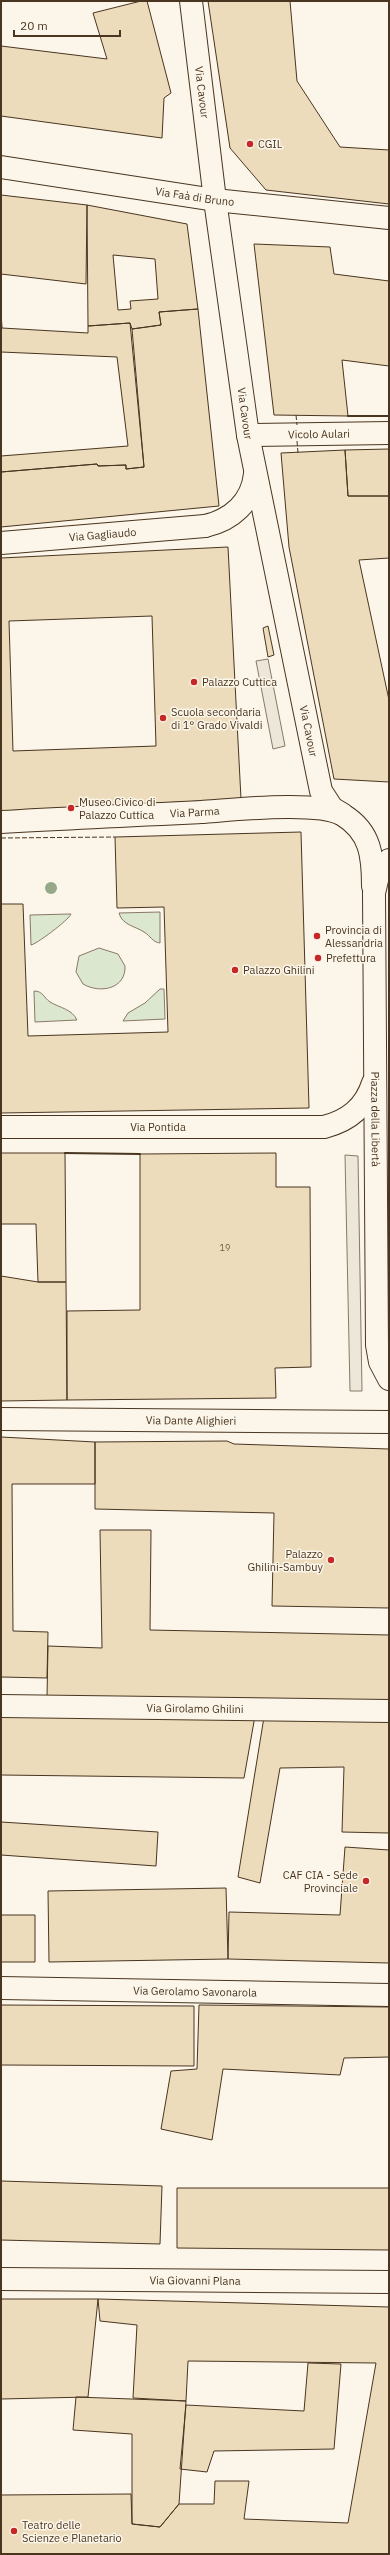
<svg xmlns="http://www.w3.org/2000/svg" width="390" height="2555" viewBox="0 0 390 2555" font-family="'IBM Plex Sans',sans-serif">
<style>
.green{fill:#dce7d0;stroke:#887966}
.parking{fill:#ede7d9;stroke:#887966}
.building{fill:#ecdcbc;stroke:#4a3520;fill-rule:evenodd}
.lines{fill:none;stroke-linecap:round;stroke-linejoin:round}
.pedestrian-casing{stroke:#4a3520;stroke-width:24}
.minor-casing{stroke:#4a3520;stroke-width:24}
.pedestrian{stroke:#fbf6e9;stroke-width:22}
.minor{stroke:#fbf6e9;stroke-width:22}
.fence{stroke:#4a3520;stroke-width:1;stroke-dasharray:5 2;stroke-linecap:butt}
.wall{stroke:#4a3520;stroke-width:2}
.tree{fill:#96a887}
.poi-dot{fill:#c62828;stroke:#fbf6e9;stroke-width:1.5}
.labels{text-anchor:middle;stroke-width:3;stroke-linejoin:round;paint-order:stroke}
.number-label{font-size:9px;fill:#725f47}
.street-label{font-size:11px;fill:#4a3520;stroke:#fbf6e9}
.poi-label{font-size:11px;fill:#4a3520;stroke:#fbf6e9;text-anchor:start}
</style>
<rect width="100%" height="100%" fill="#fbf6e9"/>
<path class="green" d="M160 912V943C152 942 151 936 144 932 135 926 122 925 119 913Z
M71 914C69 920 35 945 31 945L30 915Z
M99 948 118 954 125 966C126 989 100 994 83 984L76 972 79 956Z
M160 989H164L165 1019 123 1021 128 1013 145 1003Z
M34 991C43 991 44 998 50 1002 60 1008 72 1009 77 1020L35 1022Z"/>
<path class="parking" d="M268 659 285 746 273 749 256 661Z
M345 1155 358 1156 362 1391H350Z"/>
<path class="building" d="M141 1H147L171 93 164 98 162 138 1 116V46L107 59 93 13Z
M208 1H290L297 81 340 147 389 150V204L266 190 230 148Z
M1 195 87 205 86 284 1 274Z
M87 205 187 224 198 309 159 312 161 325 132 329 130 323 88 326ZM113 255 155 259 158 299 130 301 131 309 118 310Z
M254 244 330 247 334 274 389 281V366L342 360 348 416 274 415Z
M198 309 219 506 1 527V472L97 464 98 466 126 465V469L144 467 132 329 161 325 159 312Z
M1 312 2 328 88 333V326L130 323 144 467 126 469V465L98 466 97 464 1 472V456L128 446 117 357 1 352Z
M389 449V496H348L345 450Z
M345 450 348 496H389V558L359 560 389 700V782L334 779 289 547 281 453Z
M228 547 241 799 1 811V558ZM152 616 156 746 13 751 9 621Z
M268 626 274 655 268 657 263 628Z
M301 832 309 1108 1 1113V904H23L28 1036 168 1032 164 907 117 908 115 837Z
M1 1153H65L66 1282H38L36 1224H1Z
M276 1153V1187H310L311 1367 275 1368 276 1398 67 1400V1311L140 1310V1154Z
M1 1276 38 1282H66L67 1400 1 1401Z
M1 1437 95 1442V1484H12L13 1631 48 1632 47 1678 1 1677Z
M227 1441 234 1444 389 1449V1608L272 1606 274 1513 95 1509V1442Z
M100 1530H151L150 1630 389 1635V1701L47 1697 48 1646 102 1648Z
M1 1715 255 1716 244 1778 1 1775Z
M264 1717 389 1720V1833L342 1832 344 1767 280 1768 260 1883 238 1877Z
M1 1822 158 1832 156 1866 1 1855Z
M345 1847 389 1850V1963L228 1959 229 1912 340 1915Z
M226 1888 228 1959 49 1962 48 1891Z
M1 1915H35V1962H1Z
M1 2005 194 2006V2066L1 2065Z
M199 2005 389 2007V2057L344 2058 340 2075 223 2069 212 2140 161 2129 171 2071 197 2069Z
M1 2181 162 2186 160 2244 1 2240Z
M177 2188H389V2250L177 2248Z
M1 2299H98L88 2397 1 2399Z
M98 2299 389 2307V2554H1V2495L131 2494 132 2524 160 2527 179 2504H214L215 2481H249L244 2519 348 2523 376 2363 188 2361 186 2401 133 2398 137 2325 100 2321Z
M308 2363 341 2364 334 2449 214 2451 207 2472 180 2469 186 2405 304 2411Z
M76 2397 186 2401 179 2504 160 2527 132 2524V2434L73 2430Z"/>
<g class="lines">
<defs>
<g id="pedestrian">
<path id="s1" d="M1 543 205 526"/>
</g>
<g id="minor">
<path id="s2" d="M191 1 215 200 248 435 321 791 332 808 342 814"/>
<path id="s3" d="M1 167 215 200 389 218"/>
<path id="s4" d="M248 435 389 433"/>
<path d="M205 526C232 520 252 502 255 474"/>
<path id="s5" d="M1 822C68 818 135 815 201 812 232 810 319 800 343 815 371 832 373 857 373 886"/>
<path id="s6" d="M389 860 378 876 374 893 377 1345 380 1362 389 1379"/>
<path id="s7" d="M1 1127H324C348 1121 365 1108 373 1083"/>
<path id="s8" d="M1 1419 389 1422"/>
<path id="s9" d="M1 1706 389 1711"/>
<path id="s10" d="M1 1988 389 1995"/>
<path id="s11" d="M1 2279 389 2282"/>
</g>
</defs>
<use href="#pedestrian" class="pedestrian-casing"/>
<use href="#minor" class="minor-casing"/>
<use href="#pedestrian" class="pedestrian"/>
<use href="#minor" class="minor"/>
<path class="fence" d="M296 415 297 425
M297 441 298 453
M1 838 115 837"/>
<path class="wall" d="M348 416H389
M65 1153 140 1154"/>
</g>
<circle class="tree" cx="51" cy="888" r="6"/>
<g class="poi-dot">
<circle cx="250" cy="144" r="4"/>
<circle cx="194" cy="682" r="4"/>
<circle cx="163" cy="718" r="4"/>
<circle cx="71" cy="808" r="4"/>
<circle cx="317" cy="936" r="4"/>
<circle cx="318" cy="958" r="4"/>
<circle cx="235" cy="970" r="4"/>
<circle cx="331" cy="1560" r="4"/>
<circle cx="366" cy="1881" r="4"/>
<circle cx="14" cy="2531" r="4"/>
</g>
<g class="labels">
<g class="number-label">
<text x="225" y="1251">19</text>
</g>
<g class="street-label">
<text dy="4" stroke="none"><textPath href="#s2" startOffset="92">Via Cavour</textPath></text>
<text dy="4" stroke="none"><textPath href="#s3" startOffset="196">Via Faà di Bruno</textPath></text>
<text dy="4" stroke="none"><textPath href="#s2" startOffset="416">Via Cavour</textPath></text>
<text dy="4" stroke="none"><textPath href="#s4" startOffset="71">Vicolo Aulari</textPath></text>
<text dy="4" stroke="none"><textPath href="#s1" startOffset="102">Via Gagliaudo</textPath></text>
<text dy="4" stroke="none"><textPath href="#s2" startOffset="740">Via Cavour</textPath></text>
<text dy="4" stroke="none"><textPath href="#s5" startOffset="194">Via Parma</textPath></text>
<text dy="4" stroke="none"><textPath href="#s6" startOffset="263">Piazza della Libertà</textPath></text>
<text dy="4" stroke="none"><textPath href="#s7" startOffset="157">Via Pontida</textPath></text>
<text dy="4" stroke="none"><textPath href="#s8" startOffset="190">Via Dante Alighieri</textPath></text>
<text dy="4" stroke="none"><textPath href="#s9" startOffset="194">Via Girolamo Ghilini</textPath></text>
<text dy="4" stroke="none"><textPath href="#s10" startOffset="194">Via Gerolamo Savonarola</textPath></text>
<text dy="4" stroke="none"><textPath href="#s11" startOffset="194">Via Giovanni Plana</textPath></text>
</g>
<g class="poi-label">
<text x="258" y="148">CGIL</text>
<text x="202" y="686">Palazzo Cuttica</text>
<text x="171" y="716">Scuola secondaria<tspan x="171" dy="13">di 1° Grado Vivaldi</tspan></text>
<text x="79" y="806">Museo Civico di<tspan x="79" dy="13">Palazzo Cuttica</tspan></text>
<text x="325" y="934">Provincia di<tspan x="325" dy="13">Alessandria</tspan></text>
<text x="326" y="962">Prefettura</text>
<text x="243" y="974">Palazzo Ghilini</text>
<text x="323" y="1558" text-anchor="end">Palazzo<tspan x="323" dy="13">Ghilini-Sambuy</tspan></text>
<text x="358" y="1879" text-anchor="end">CAF CIA - Sede<tspan x="358" dy="13">Provinciale</tspan></text>
<text x="22" y="2529">Teatro delle<tspan x="22" dy="13">Scienze e Planetario</tspan></text>
</g>
</g>
<rect width="390" height="2555" fill="none" stroke="#4a3520" stroke-width="4"/>
<path d="M14 30v6h106v-6" fill="none" stroke="#4a3520" stroke-width="2"/>
<text x="20" y="30" font-size="12" fill="#4a3520" stroke="#fbf6e9" stroke-width="3" paint-order="stroke">20 m</text>
</svg>
